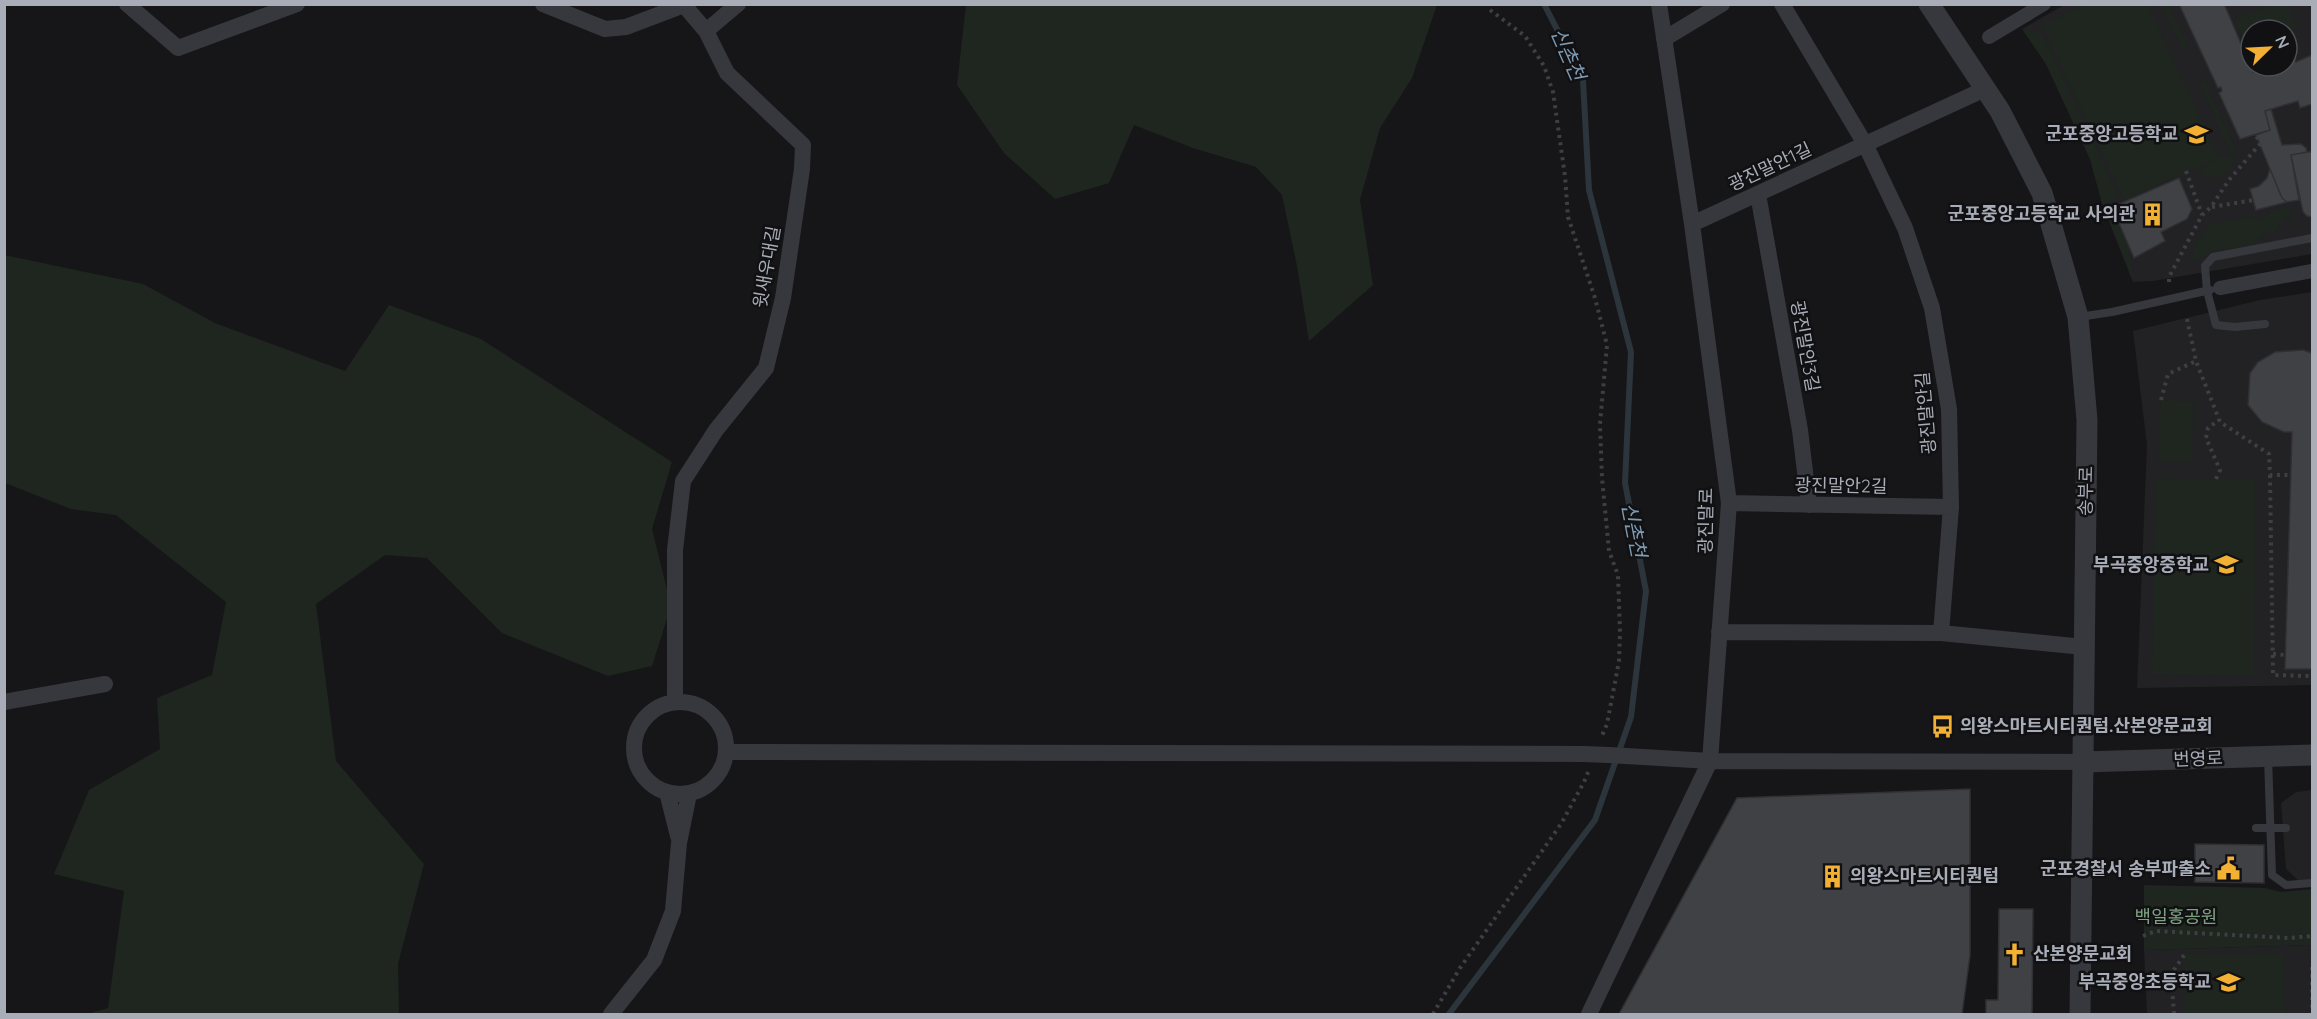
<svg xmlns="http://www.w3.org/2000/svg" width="2317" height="1019" viewBox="0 0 2317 1019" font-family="Quicksand,'Noto Sans KR',sans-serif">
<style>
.built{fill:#222225;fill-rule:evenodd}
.green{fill:#1e261f}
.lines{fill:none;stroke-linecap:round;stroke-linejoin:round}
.stream{stroke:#2c353c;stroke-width:6}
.building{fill:#404145;stroke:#303034;stroke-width:1.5}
.path{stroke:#3d3f44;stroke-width:4;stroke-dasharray:3 4.5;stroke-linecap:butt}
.service{stroke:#37383d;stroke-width:8}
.pedestrian{stroke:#37383d;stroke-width:14}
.minor{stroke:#37383d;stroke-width:16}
.tertiary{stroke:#37383d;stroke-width:21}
.minor-bridge{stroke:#37383d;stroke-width:16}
.labels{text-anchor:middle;stroke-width:5;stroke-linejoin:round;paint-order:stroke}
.poi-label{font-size:18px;font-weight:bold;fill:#a8adb8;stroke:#111113;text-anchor:end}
.street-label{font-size:18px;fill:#a8adb8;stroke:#111113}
.park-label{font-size:18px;fill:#7fa381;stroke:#111113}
.water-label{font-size:20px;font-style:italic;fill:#7f9bb3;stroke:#111113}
</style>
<rect width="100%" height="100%" fill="#161618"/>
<path class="built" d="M2064 5H2312V254L2153 281 2133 282 2102 203 2090 159 2046 64 2022 29ZM2251 30H2287V66H2251Z
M2312 292V685L2137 688 2147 445 2133 331 2260 300Z
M2312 790V882L2301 883 2286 869 2281 803 2296 792Z
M2312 945V1014H2147L2144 950Z"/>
<path class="green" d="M2086 4 2148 5 2219 159 2231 153 2199 83 2205 82 2236 151 2231 154 2235 160C2231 174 2217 179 2204 177L2199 171 2215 160 2124 200 2042 25Z
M2270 4 2287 5 2298 27 2287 32V30H2251V49L2247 50 2234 20Z
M966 5H1437L1412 78 1380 128 1360 200 1373 285 1309 341 1297 266 1282 195 1256 167 1193 148 1134 125 1109 183 1055 199 1004 153 957 85Z
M2162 5H2169L2188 48 2183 51Z
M2022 29 2042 34 2119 197 2109 202 2130 250 2133 282 2102 203 2090 159 2046 64Z
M2290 207 2291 216 2285 217 2274 232 2261 235 2255 244 2212 252 2191 263C2193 248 2200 238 2208 225L2253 216 2259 220 2274 210Z
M4 255 143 284 215 323 345 371 389 305 481 339 672 462 652 529 671 606 652 666 608 676 502 633 427 558 385 555 316 604 336 761 424 864 398 964 399 1014H87L108 1008 124 891 54 874 89 790 160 749 157 698 212 675 226 602 116 515 71 509 5 483Z
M2161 400 2193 402 2192 462 2158 461Z
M2156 478 2255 480 2254 675 2152 674Z
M2144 885 2265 888 2281 892 2312 889V945L2144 950Z
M2185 954H2284L2283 1014H2185Z"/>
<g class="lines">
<path class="stream" d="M1449 1014 1595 820 1631 717 1646 591 1625 483 1631 352 1589 190 1583 80 1544 4"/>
</g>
<path class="building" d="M2179 4H2230L2225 6 2253 72 2267 66H2287V57L2293 55 2296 62 2312 55V104L2300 108 2298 101 2265 111 2270 130 2240 139 2219 93 2222 91 2221 87 2218 88Z
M2271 109 2282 145 2301 144 2306 148 2307 152 2291 155 2299 200 2287 202 2282 198 2256 135 2270 130 2265 111Z
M2307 152H2312V217L2307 216 2303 212 2291 155Z
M2270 169 2282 198 2287 202 2256 210 2250 189 2259 186 2267 178Z
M2179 178 2192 209 2187 219 2161 232 2165 241 2134 258 2112 207Z
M2303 350 2312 353V669H2285L2292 432H2284L2262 422 2248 405 2250 373 2258 362 2275 352Z
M1970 789V955L1962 1014H1619L1737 798Z
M2195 844 2264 845V883L2195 882Z
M1999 909H2033L2032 1014H1986V1000H1998Z"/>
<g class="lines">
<path class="path" d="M1490 10 1525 36 1544 66 1553 92 1565 176 1568 217 1595 298 1607 345 1600 424 1602 478 1609 551 1618 575 1620 633 1619 661 1607 724 1601 738
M2186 171 2202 215
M2212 207 2253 200
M2169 282V277L2202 215 2211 207 2229 180 2260 144 2256 135
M2187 319 2196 361 2220 422 2269 454 2270 475H2291
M2161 400 2168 374 2196 361
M2270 475 2273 675 2312 676
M2216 479 2220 470 2206 438 2208 428 2219 420
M2273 654 2285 655
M2143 936 2156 931 2289 938 2312 936
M2312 967V1011
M1433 1014 1460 968 1561 824 1584 782 1589 770
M2174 1014 2171 974 2185 954"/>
<path class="service" d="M2079 317 2112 312 2210 290
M2265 324 2235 327 2216 325 2207 291 2205 266 2213 257 2312 238
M2268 757 2272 875 2286 885 2312 883
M2256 828H2286"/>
<path class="pedestrian" d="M1989 37 2044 4
M2220 288 2312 271"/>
<path class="minor" d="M127 4 178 48 297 4
M543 4 605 29 626 27 684 5 706 31 727 73 803 145 802 169 783 298 766 368 716 430 683 481 675 550V702
M1782 4 1865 144 1905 228 1932 308 1949 409 1951 507 1941 633
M706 31 738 4
M1664 39 1722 4
M1758 194 1800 430 1809 505
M1692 224 1985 89
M1729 503 1951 507
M1719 632 1941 633 2084 647
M634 748a46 46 0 1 1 92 0a46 46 0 1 1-92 0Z
M4 702 105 684
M726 752 1583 754
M1609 755 1710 761 2083 762
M667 792 678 836
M611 1014 654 960 673 911 679 843 689 794
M1589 1014 1710 761 1729 503 1692 224 1659 4"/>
<path class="tertiary" d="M1929 4 2000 111 2042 193 2078 317 2087 420 2080 1014
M2083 762 2312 755"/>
<path class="minor-bridge" d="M1583 754 1609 755"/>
</g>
<defs>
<symbol id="school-bare" viewBox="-9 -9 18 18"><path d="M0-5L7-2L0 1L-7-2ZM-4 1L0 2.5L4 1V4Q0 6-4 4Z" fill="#f2b134" stroke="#111113" stroke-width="2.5" paint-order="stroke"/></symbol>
<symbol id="building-bare" viewBox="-9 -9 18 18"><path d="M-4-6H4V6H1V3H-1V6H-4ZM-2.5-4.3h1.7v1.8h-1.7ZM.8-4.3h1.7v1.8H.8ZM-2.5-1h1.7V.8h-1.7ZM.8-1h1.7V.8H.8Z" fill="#f2b134" stroke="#111113" stroke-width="2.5" paint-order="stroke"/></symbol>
<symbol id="bus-bare" viewBox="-9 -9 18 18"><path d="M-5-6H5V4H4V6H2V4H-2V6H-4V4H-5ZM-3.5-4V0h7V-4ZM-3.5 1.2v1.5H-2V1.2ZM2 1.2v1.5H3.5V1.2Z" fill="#f2b134" stroke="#111113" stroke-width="2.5" paint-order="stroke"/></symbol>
<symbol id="civic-bare" viewBox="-9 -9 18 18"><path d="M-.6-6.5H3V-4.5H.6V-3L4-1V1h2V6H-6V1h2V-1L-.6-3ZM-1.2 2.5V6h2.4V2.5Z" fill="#f2b134" stroke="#111113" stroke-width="2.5" paint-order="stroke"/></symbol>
<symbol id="church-bare" viewBox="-9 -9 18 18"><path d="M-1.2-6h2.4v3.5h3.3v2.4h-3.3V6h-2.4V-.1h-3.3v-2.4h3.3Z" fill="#f2b134" stroke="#111113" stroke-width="2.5" paint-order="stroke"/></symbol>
</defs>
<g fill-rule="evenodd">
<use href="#school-bare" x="2180" y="118" width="33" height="33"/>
<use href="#building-bare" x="2136" y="198" width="33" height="33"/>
<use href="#school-bare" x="2210" y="548" width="33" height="33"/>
<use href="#bus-bare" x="1926" y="710" width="33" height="33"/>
<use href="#civic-bare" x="2212" y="852" width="33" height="33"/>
<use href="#building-bare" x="1816" y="860" width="33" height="33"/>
<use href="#church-bare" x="1998" y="938" width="33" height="33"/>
<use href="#school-bare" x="2212" y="966" width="33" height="33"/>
</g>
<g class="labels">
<g class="poi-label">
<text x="2178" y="140">군포중앙고등학교</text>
<text x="2135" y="220">군포중앙고등학교 사의관</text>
<text x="2209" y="571">부곡중앙중학교</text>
<text x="1960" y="732" text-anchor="start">의왕스마트시티퀀텀.산본양문교회</text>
<text x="2211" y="875">군포경찰서 송부파출소</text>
<text x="1850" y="882" text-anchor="start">의왕스마트시티퀀텀</text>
<text x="2033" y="960" text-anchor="start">산본양문교회</text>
<text x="2211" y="988">부곡중앙초등학교</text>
</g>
<g class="street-label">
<text transform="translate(1770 167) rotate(-25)" y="6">광진말안1길</text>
<text transform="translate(767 267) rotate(-80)" y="6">윗새우대길</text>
<text transform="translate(1805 346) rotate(80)" y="6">광진말안3길</text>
<text transform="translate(1926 413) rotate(-95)" y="6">광진말안길</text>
<text transform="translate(1841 486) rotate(1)" y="6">광진말안2길</text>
<text transform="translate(2086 491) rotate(-89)" y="6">송부로</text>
<text transform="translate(1706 521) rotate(-89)" y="6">광진말로</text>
<text transform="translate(2198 759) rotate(-2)" y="6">번영로</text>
</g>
<g class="park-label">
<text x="2176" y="923">백일홍공원</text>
</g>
<g class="water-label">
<text transform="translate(1568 54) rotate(66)" y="7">신촌천</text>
<text transform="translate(1634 530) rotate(79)" y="7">신촌천</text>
</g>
</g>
<rect width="2317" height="1019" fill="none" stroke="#a8adb8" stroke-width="12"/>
<g transform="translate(2269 48) rotate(66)"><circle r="28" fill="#111113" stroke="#4d4f55" stroke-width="1.5"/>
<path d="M0-4.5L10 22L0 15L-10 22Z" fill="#f2b134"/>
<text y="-9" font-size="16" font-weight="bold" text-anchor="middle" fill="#a8adb8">N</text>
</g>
</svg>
